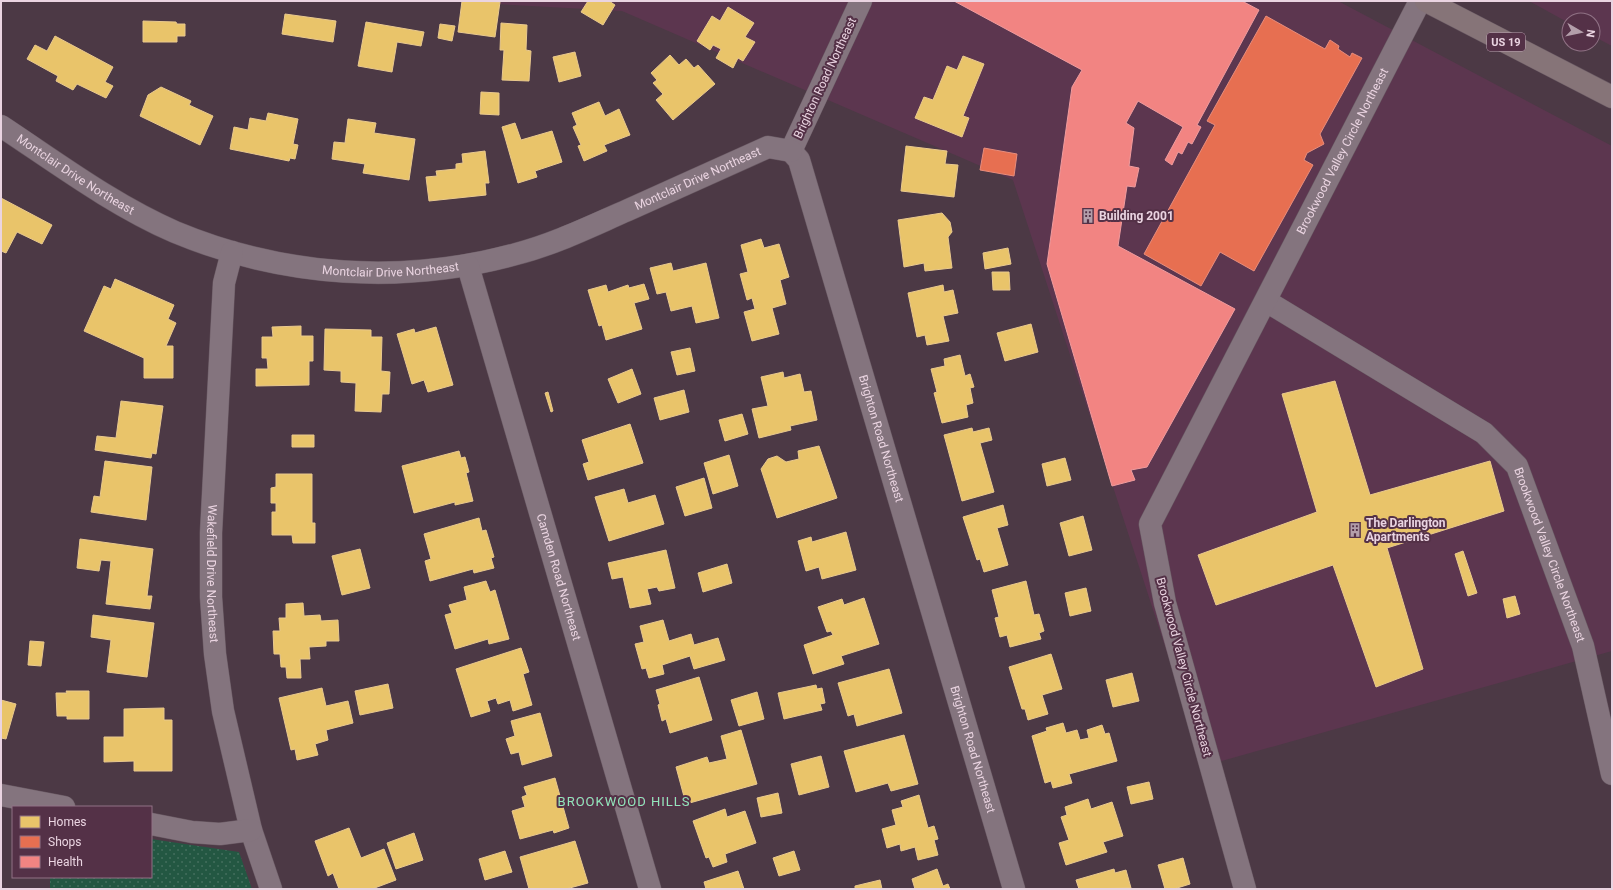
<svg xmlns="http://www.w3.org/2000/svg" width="1613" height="890" viewBox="0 0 1613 890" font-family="Roboto,sans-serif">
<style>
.built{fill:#5c364f}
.grass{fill:url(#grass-dots)}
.homes{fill:#e9c46a;stroke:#e9c98e}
.shops{fill:#e76f51;stroke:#e88d7c}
.health{fill:#f28482;stroke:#f09c9e}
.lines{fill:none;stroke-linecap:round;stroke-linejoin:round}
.minor-casing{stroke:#685862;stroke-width:23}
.trunk-casing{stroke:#685862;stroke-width:23}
.minor{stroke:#84747e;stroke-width:22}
.trunk{stroke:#867478;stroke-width:22}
.labels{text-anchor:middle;stroke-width:4;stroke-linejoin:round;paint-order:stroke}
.shield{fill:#543147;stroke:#bda3b3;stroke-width:1}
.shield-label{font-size:11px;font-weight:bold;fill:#ead4e1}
.street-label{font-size:12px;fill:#ead4e1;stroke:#543147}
.poi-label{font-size:12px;font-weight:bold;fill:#ead4e1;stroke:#543147;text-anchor:start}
.neighbourhood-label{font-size:13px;letter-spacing:1px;fill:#92e5bb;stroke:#543147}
</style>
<defs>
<pattern id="grass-dots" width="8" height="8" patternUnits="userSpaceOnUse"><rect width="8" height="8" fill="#235742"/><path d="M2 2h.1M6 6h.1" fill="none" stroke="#436e5d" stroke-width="1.8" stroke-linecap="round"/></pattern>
</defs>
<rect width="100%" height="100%" fill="#4c3945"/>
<path class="built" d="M441 1H1338L1612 146V651L1204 766 1013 180 622 11Z
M1529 1H1612V46L1593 36V20H1569V23Z"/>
<path class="grass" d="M151 839 239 852 252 889H50V877H151Z"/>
<path class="homes" d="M462 1 500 2 495 37 458 32Z
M588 1H609L615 5 603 25 581 12Z
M728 7 754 23 745 37 755 42 743 61 738 58 733 68 716 58 721 49 713 45 710 50 697 41 712 16 720 21Z
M285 14 336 21 333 42 282 34Z
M143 21 176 22 177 24H185V36H177V42H143Z
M366 22 424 32 421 46 397 42 392 72 358 66Z
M501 23 527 25 526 50 531 51 529 81 502 80 504 50H500Z
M440 24 455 26 452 41 438 38Z
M55 36 113 67 105 82 113 86 106 98 77 84 73 90 56 81 58 76 27 59 35 45 47 51Z
M575 52 581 76 559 82 553 57Z
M670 55 679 65 686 59 694 68 698 65 715 84 673 120 656 100 663 94 653 83 657 80 651 73Z
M963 56 984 64 963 116 969 118 962 137 915 118 924 97 933 100 947 66 957 70Z
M161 87 191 101 189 105 213 116 200 145 140 116 148 95Z
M481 92 499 93V115L480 114Z
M599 102 605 116 619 109 630 135 604 145 607 151 584 161 578 146 581 145 573 127 577 125 572 113Z
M268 113 298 119 293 144 298 145 295 159 290 158 289 161 230 149 234 127 248 130 250 118 266 121Z
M348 119 376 123 374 133 415 139 409 180 363 173 365 164 332 159 334 142 345 143Z
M515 123 521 140 552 131 562 162 535 171 537 177 518 183 502 127Z
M906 146 947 151 945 164 958 165 954 197 901 191Z
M485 151 489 183H485L486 195 429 201 426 177 437 176 436 171 456 169V164L463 163 462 154Z
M1 198 52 225 42 244 17 232 6 253 1 251Z
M942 213 950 222 952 232 948 237 952 268 925 271 924 263 904 267 898 220Z
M761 239 764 248 779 244 789 277 780 280 786 304 772 308 779 334 752 341 744 312 755 309 752 298 747 300 740 274 748 272 741 245Z
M1008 248 1011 264 985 269 983 253Z
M671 263 673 271 706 263 719 318 696 323 692 306 671 311 666 292 657 294 650 268Z
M992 272H1009L1010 290H993Z
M115 279 174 305 168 319 176 323 166 346H173V378H144V358L84 331 104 286 111 289Z
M644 284 649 299 634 303 642 329 606 340 602 325 599 326 588 290 606 285 608 292 628 285 629 288Z
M943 285 944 292 953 290 958 313 943 316 949 341 927 345 925 335 917 337 908 293Z
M1031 324 1038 352 1005 361 997 333Z
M301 326V336H313V361H309V385L256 386V369H268L267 358H262V337H273L272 327Z
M436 327 453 385 428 392 424 380 412 384 397 334 414 329 415 333Z
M325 329 371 330V337H382L381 371 390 372 389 394H382L381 412 355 411 356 383 341 382V371L324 370Z
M690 348 695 371 677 375 671 352Z
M960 355 965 376 970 374 974 387 970 388 973 403 966 405 968 417 942 423 934 393 937 392 931 369 945 366 944 359Z
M632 369 641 394 618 403 608 379Z
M783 372 784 378 800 374 804 392 811 391 817 420 790 426 791 430 759 438 752 409 768 406 761 377Z
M1335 381 1370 495 1490 461 1504 511 1387 548 1423 669 1376 687 1333 565 1216 605 1198 555 1317 512 1282 394Z
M684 390 689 412 660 420 654 398Z
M548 392 553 411 551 412 545 393Z
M121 401 163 406 156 454 152 453 151 458 95 450 97 436 116 438Z
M742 414 748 434 725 441 719 420Z
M630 424 643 463 588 480 583 464 589 462 582 440Z
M972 428 973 432 989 428 992 440 980 443 994 492 962 501 944 435Z
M292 435H314V447H292Z
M819 446 837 498 777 518 761 469 768 459 777 456 786 462 799 459 798 451Z
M459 451 461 458 465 457 469 472 466 473 473 501 455 505V502L414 513 402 466Z
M729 455 738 486 713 494 704 463Z
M1065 458 1071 480 1047 486 1042 464Z
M105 461 152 467 146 520 91 512 94 496 100 497Z
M276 474H312V523H315V543H293L292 535H272V512H276V503H271V488L276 487Z
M704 478 712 508 685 516 676 487Z
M624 489 628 503 655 495 664 524 609 541 595 497Z
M1003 505 1008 525 997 528 1008 565 984 572 980 559 977 560 963 517Z
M1083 516 1092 550 1069 556 1060 523Z
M479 518 482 531 486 530 494 557 491 558 494 568 474 573 473 569 430 581 425 561 431 559 424 534Z
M846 532 856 570 822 579 819 567 806 571 798 541 811 537 812 542Z
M80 539 153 549 147 596H152L150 609 106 604 111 561 101 560 99 571 77 568Z
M360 549 370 588 342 595 332 556Z
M666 550 675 588 659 591 657 587 647 589 651 604 630 608 623 577 612 579 608 563Z
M1463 551 1477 593 1468 596 1455 554Z
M727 564 732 583 703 592 698 573Z
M486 581 490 592 495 590 509 639 489 644 488 639 455 649 445 615 452 613 449 605 467 600 464 587Z
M1026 581 1034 615 1039 614 1044 631 1039 633 1041 639 1010 647 1007 635 1000 637 995 618 999 617 992 590Z
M1086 588 1091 611 1070 616 1065 593Z
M1515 596 1520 614 1507 618 1503 599Z
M864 598 879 644 841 656 844 664 813 674 804 645 833 635 831 631 827 632 818 607 842 599 844 605Z
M303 603 304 616 320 615 321 621 338 620 339 641H326V646L309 647 310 659H300L301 678H287L286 667H281L280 654H274L273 631H280L279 618H286V604Z
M93 615 154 623 147 677 107 672 111 640 91 637Z
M663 620 669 641 691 634 694 645 718 638 725 660 694 669 690 656 662 665 664 674 649 678 646 668 642 669 635 644 644 642 640 626Z
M30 641 44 642 41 666 28 665Z
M521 648 529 672 523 674 532 705 513 711 510 700 498 704 496 698 487 701 490 711 471 717 456 669Z
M1051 654 1062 689 1042 695 1048 714 1028 720 1025 709H1022L1009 667Z
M889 669 902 713 857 726 854 714 848 716 838 683Z
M1132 673 1139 701 1113 707 1106 680Z
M699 677 712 720 670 733 666 719 662 721 658 705 660 704 656 690Z
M388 684 393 708 360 715 355 691Z
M816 685 817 689 822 688 825 703 820 704 822 710 784 719 778 693Z
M322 688 326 706 348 701 353 723 326 730 328 740 315 744 318 755 297 760 295 749 291 750 279 698Z
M66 691H89V719H67V716H57L56 693H67Z
M757 692 764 719 739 726 731 700Z
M1 700 16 704 6 739 1 738Z
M164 708V720H172V771H134V761L104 762V737H124V709Z
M540 713 552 756 522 765 519 752 511 754 506 739 515 736 511 721Z
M1063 723 1066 733 1077 730 1080 740 1089 738 1087 730 1102 725 1105 734 1109 733 1117 761 1069 774 1072 783 1053 788 1051 781 1045 783 1032 736 1047 731 1046 728Z
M741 730 757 784 686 804 676 767 707 757 709 763 727 759 721 736Z
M904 735 918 784 891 791 888 783 856 792 844 751Z
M821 756 829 787 799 795 791 764Z
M555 778 569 828 554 833 553 830 520 839 512 811 525 807 522 797 527 795 524 787Z
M1149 782 1153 799 1131 804 1127 787Z
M778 793 782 813 761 817 757 798Z
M919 795 928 828 934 826 938 839 934 840 938 855 918 860 915 847 901 851 900 844 887 848 882 829 896 825 892 810 903 807 901 801Z
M1088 799 1091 809 1112 802 1123 836 1103 842 1107 852 1066 865 1059 843 1069 840 1061 817 1067 815 1065 807Z
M725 809 727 817 745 811 756 843 725 854 727 862 713 867 709 857 706 858 693 821Z
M349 828 361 858 384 849 396 880 372 889H339L333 873 328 876 315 841Z
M414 833 423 860 396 869 387 843Z
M575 841 588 883 566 889H529L520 857Z
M505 851 512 872 485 880 479 859Z
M794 851 800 870 779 876 773 858Z
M1183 858 1190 884 1174 889H1165L1158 865Z
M937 869 943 886 948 884 950 889H915L912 879Z
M1114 869 1115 873 1126 870 1131 888 1079 889 1076 880Z
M738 871 744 889H706L704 882Z
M880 880 882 889H855V886Z"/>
<path class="shops" d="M1266 16 1325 49 1330 40 1339 46 1338 49 1350 57 1352 53 1362 58 1320 134 1324 144 1307 153 1304 160 1313 165 1254 271 1220 252 1201 286 1144 254 1215 125 1207 121Z
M984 148 1017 154 1014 176 980 170Z"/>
<path class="health" d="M954 1H1242L1259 10 1197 125 1201 127 1192 144 1188 142 1182 154 1178 152 1172 165 1165 160 1183 127 1138 101 1126 123 1134 128 1129 166 1139 168 1135 187 1127 186 1118 246 1235 309 1147 467 1131 470 1135 480 1112 486 1047 264 1072 87 1082 70Z"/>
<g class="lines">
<defs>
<g id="minor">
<path id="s1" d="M861 1 791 151 799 160 1014 889"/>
<path id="s2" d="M1 126C57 163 113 205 175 232 283 277 403 285 516 254 555 244 591 226 628 210 675 189 721 168 768 147L791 151"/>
<path id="s3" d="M232 252 224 283 211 533V597L215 654 223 711 251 830 271 889"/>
<path id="s4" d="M468 266 650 889"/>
<path id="s5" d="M1266 301 1484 433 1517 466 1583 646 1612 774"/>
<path d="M1 795 64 807"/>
<path d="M151 824 192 832 220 834 251 830"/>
<path id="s6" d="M1245 889 1165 603 1150 524 1420 1"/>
</g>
<path id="trunk" d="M1426 1 1612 97"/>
</defs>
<use href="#minor" class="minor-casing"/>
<use href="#trunk" class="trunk-casing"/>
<use href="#minor" class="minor"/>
<use href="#trunk" class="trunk"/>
</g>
<defs>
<symbol id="building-bare" viewBox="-9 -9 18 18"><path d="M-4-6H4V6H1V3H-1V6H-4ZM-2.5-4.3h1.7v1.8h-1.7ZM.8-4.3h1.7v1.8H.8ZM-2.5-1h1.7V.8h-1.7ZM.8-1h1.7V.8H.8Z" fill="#b39eaa" stroke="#543147" stroke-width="2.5" paint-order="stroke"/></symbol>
</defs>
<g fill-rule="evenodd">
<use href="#building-bare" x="1078" y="206" width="20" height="20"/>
<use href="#building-bare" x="1345" y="520" width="20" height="20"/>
</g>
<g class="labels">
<rect class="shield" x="1487" y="33" width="38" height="18" rx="3"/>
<g class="shield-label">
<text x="1506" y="46">US 19</text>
</g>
<g class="street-label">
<text transform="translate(825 78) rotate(-65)" y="4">Brighton Road Northeast</text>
<text dy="4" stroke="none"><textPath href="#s6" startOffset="797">Brookwood Valley Circle Northeast</textPath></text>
<text dy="4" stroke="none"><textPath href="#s2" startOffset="89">Montclair Drive Northeast</textPath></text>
<text dy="4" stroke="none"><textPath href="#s2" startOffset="749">Montclair Drive Northeast</textPath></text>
<text dy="4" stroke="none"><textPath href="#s2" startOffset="425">Montclair Drive Northeast</textPath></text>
<text dy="4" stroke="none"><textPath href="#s1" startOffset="468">Brighton Road Northeast</textPath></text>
<text dy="4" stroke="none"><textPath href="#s5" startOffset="396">Brookwood Valley Circle Northeast</textPath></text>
<text dy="4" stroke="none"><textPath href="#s3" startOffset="323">Wakefield Drive Northeast</textPath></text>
<text dy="4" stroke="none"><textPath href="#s4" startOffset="324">Camden Road Northeast</textPath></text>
<text transform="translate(1184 667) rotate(75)" y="4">Brookwood Valley Circle Northeast</text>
<text dy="4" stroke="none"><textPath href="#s1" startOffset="792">Brighton Road Northeast</textPath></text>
</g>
<g class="poi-label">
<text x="1099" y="220">Building 2001</text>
<text x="1366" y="527">The Darlington<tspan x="1366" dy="14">Apartments</tspan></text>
</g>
<g class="neighbourhood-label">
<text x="624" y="806">BROOKWOOD HILLS</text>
</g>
</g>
<rect width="1613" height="890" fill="none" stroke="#ead4e1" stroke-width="4"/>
<rect x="12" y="806" width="140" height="72" fill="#543147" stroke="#907285"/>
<rect x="20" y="816" width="20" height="12" fill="#e9c46a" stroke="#907285"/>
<text x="48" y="826" font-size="12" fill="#ead4e1">Homes</text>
<rect x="20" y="836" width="20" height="12" fill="#e76f51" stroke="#907285"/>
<text x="48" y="846" font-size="12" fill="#ead4e1">Shops</text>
<rect x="20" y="856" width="20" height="12" fill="#f28482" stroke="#907285"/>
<text x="48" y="866" font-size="12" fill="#ead4e1">Health</text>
<g transform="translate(1581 32) rotate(99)"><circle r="19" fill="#543147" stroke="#907285"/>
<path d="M0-3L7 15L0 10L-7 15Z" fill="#b39eaa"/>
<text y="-6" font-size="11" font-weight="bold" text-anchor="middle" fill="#ead4e1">N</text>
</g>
</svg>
